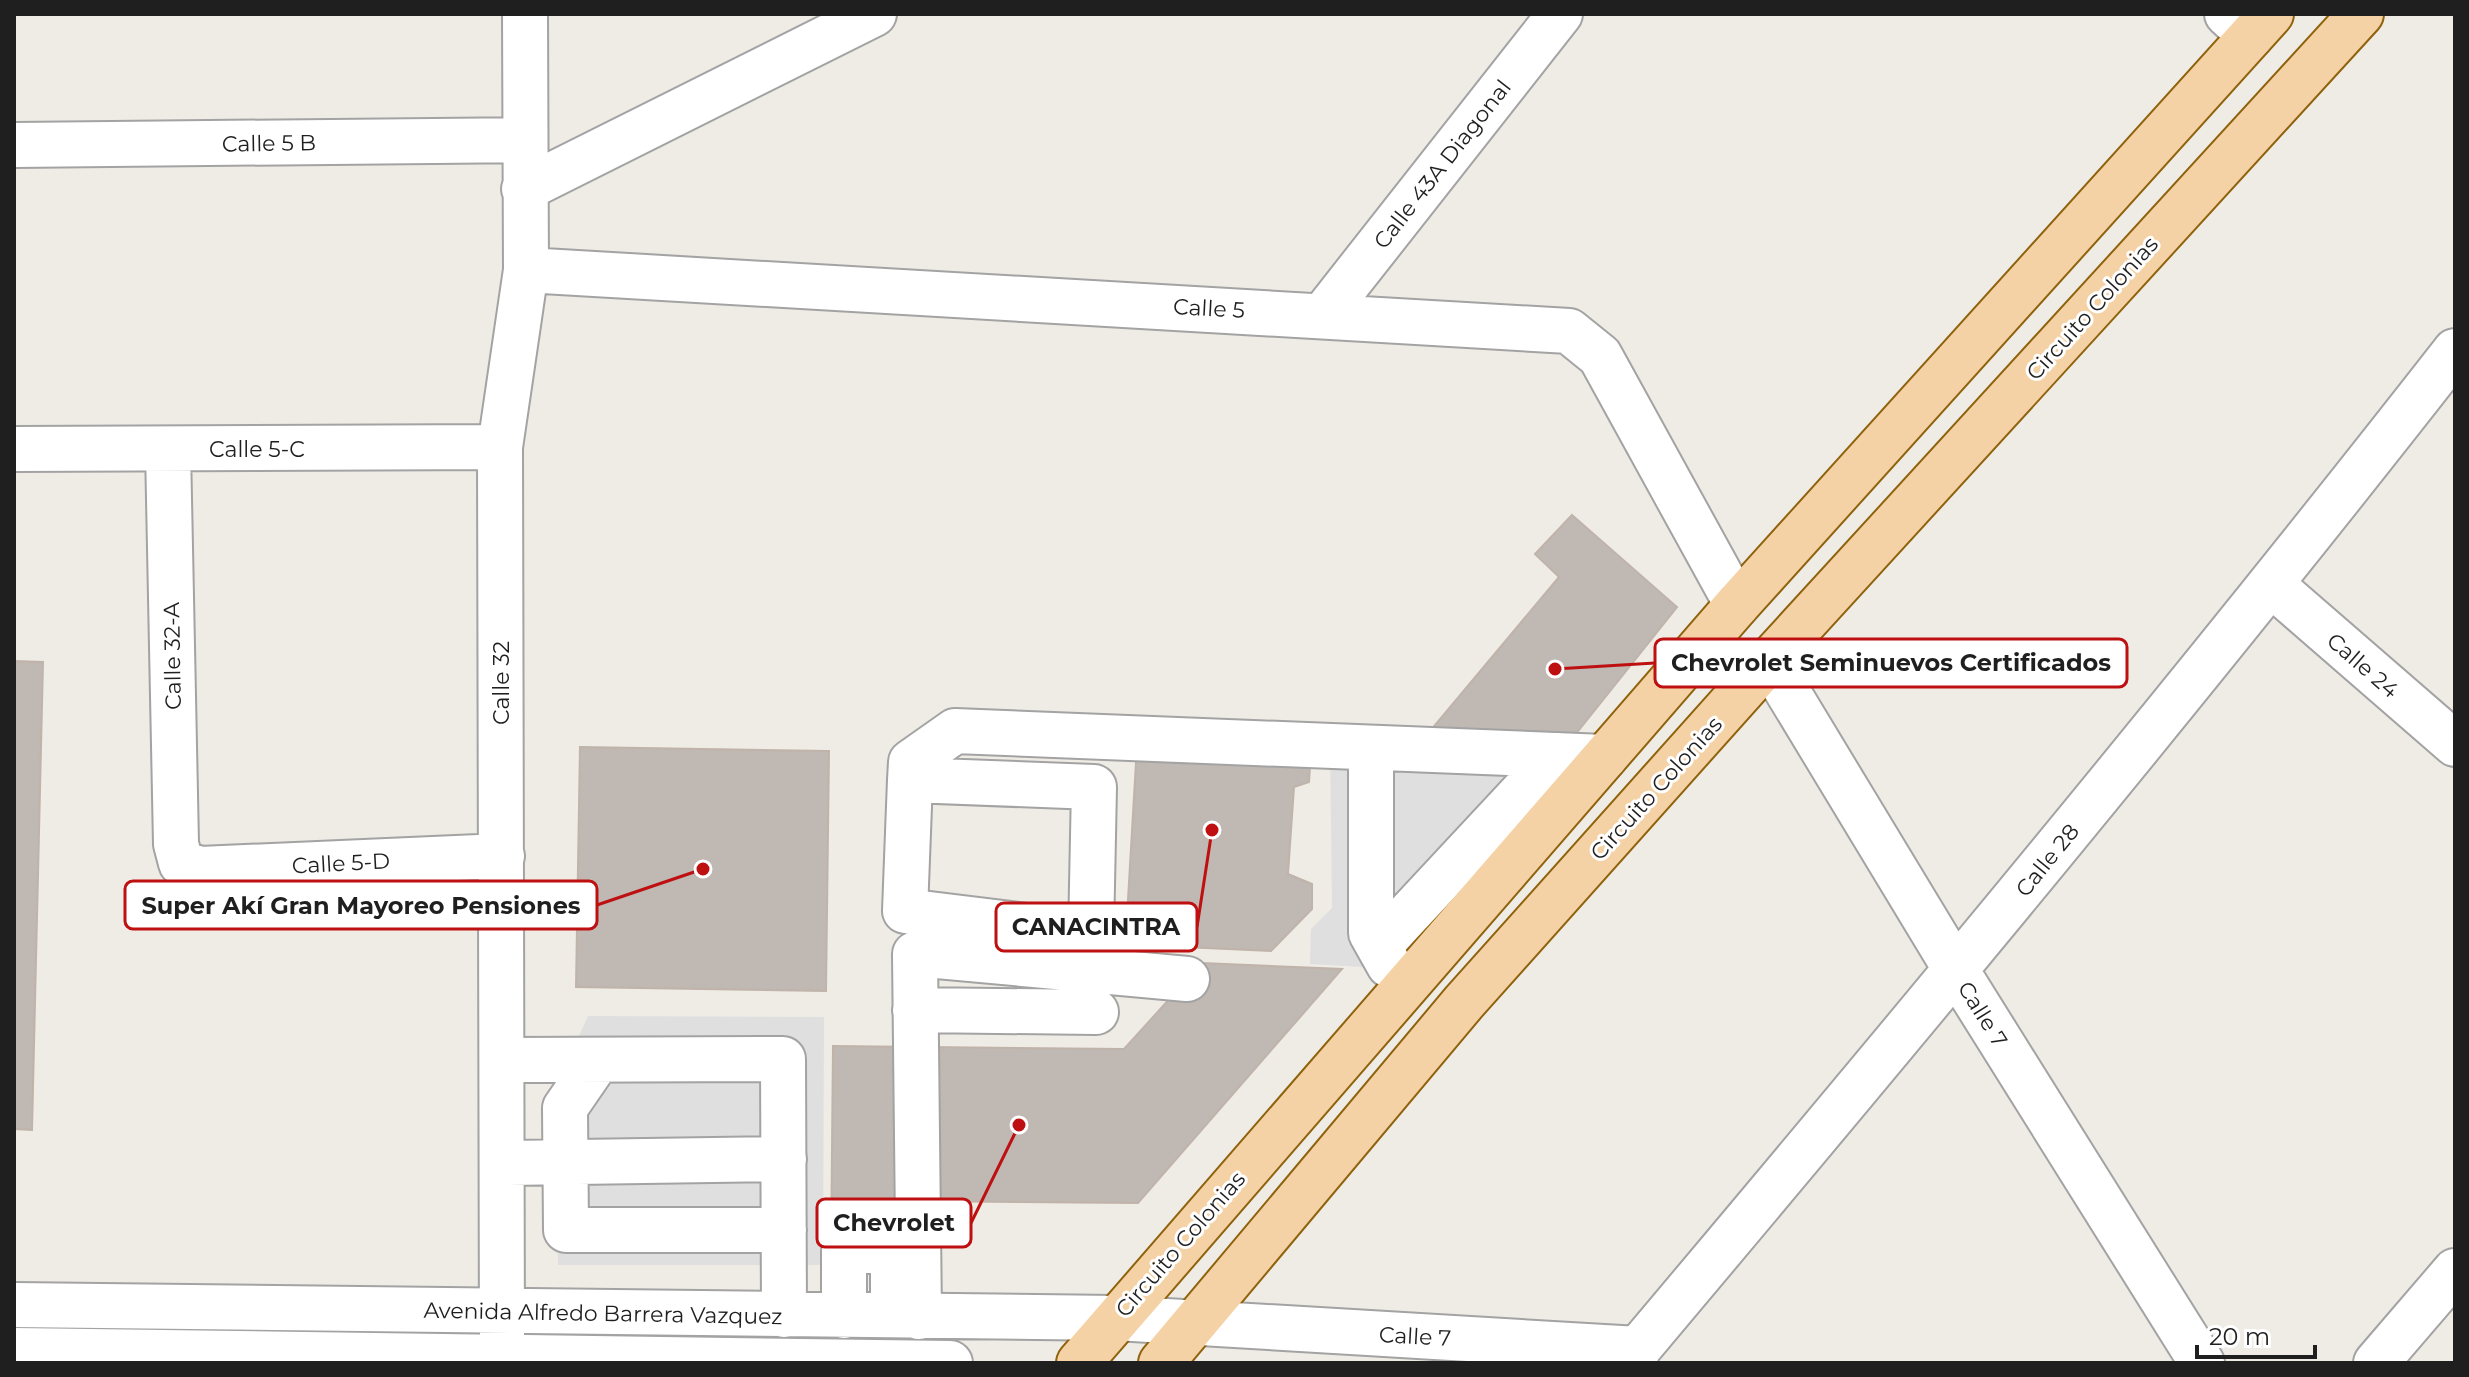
<svg xmlns="http://www.w3.org/2000/svg" width="2469" height="1377" viewBox="0 0 2469 1377" font-family="Montserrat,sans-serif">
<style>
.parking{fill:#dfdfdf}
.building{fill:#bfb8b3;stroke:#c0b3aa;stroke-width:2}
.lines{fill:none;stroke-linecap:round;stroke-linejoin:round}
.minor-casing{stroke:#a3a3a3;stroke-width:48}
.major-casing{stroke:#8f620c;stroke-width:48}
.minor{stroke:#fff;stroke-width:44}
.major{stroke:#f5d2a6;stroke-width:44}
.labels{text-anchor:middle;stroke-width:6;stroke-linejoin:round;paint-order:stroke}
.street-label{font-size:22px;fill:#1f1f1f;stroke:#fff}
.leader{fill:none;stroke:#bf1011;stroke-width:3}
.callout-dot{fill:#bf1011;stroke:#fff;stroke-width:3}
.callout{fill:#fff;stroke:#bf1011;stroke-width:3}
.callout-label{font-size:24px;text-anchor:middle;font-weight:bold;fill:#1f1f1f}
</style>
<rect width="100%" height="100%" fill="#efece6"/>
<path class="parking" d="M1330 740 1582 752 1379 968 1310 964 1311 929 1332 908Z
M588 1016 824 1017 823 1265H558L559 1080Z"/>
<path class="building" d="M1572 515 1677 607 1575 735 1430 731 1559 577 1535 554Z
M14 661 43 662 32 1130 14 1129Z
M1137 745 1311 751 1309 782 1294 787 1288 874 1312 884V909L1271 951 1139 945 1126 934Z
M580 747 829 751 826 991 576 987Z
M1202 963 1342 969 1138 1203 909 1201 908 1256H831L833 1046 1124 1049Z"/>
<g class="lines">
<defs>
<path id="minor" d="M2227 14 2251 36
M14 145 523 140
M524 189 874 14
M526 270 1569 331 1600 356 1737 605
M1324 314 1560 14
M14 449 500 447
M168 449 176 844 181 863 200 869 502 856
M2272 585 2455 744
M1769 661 1956 970 2202 1363
M1371 748V933L1389 965
M910 780 1094 787 1091 934 905 911 910 780 911 762 955 731 1605 757
M1379 946 1557 755
M915 1010 1096 1012
M502 1060 783 1059 784 1315
M598 1060 565 1108 566 1230H784
M503 1163 784 1159
M14 1305 1116 1318 1638 1349
M844 1316V1251H893V1303
M919 1317 915 954 1187 979
M14 1350 950 1363
M502 1354 500 447 526 270 525 14
M1634 1363 1638 1349C1915 1020 2190 690 2455 351
M2376 1363 2455 1271"/>
<path id="major" d="M1079 1363 1737 605 2271 14
M1161 1363 1464 1002 1769 661 2361 14"/>
</defs>
<use href="#minor" class="minor-casing"/>
<use href="#major" class="major-casing"/>
<use href="#minor" class="minor"/>
<use href="#major" class="major"/>
</g>
<g class="labels">
<g class="street-label">
<text transform="translate(269 143) rotate(-1)" y="8">Calle 5 B</text>
<text transform="translate(1442 164) rotate(-52)" y="8">Calle 43A Diagonal</text>
<text transform="translate(1209 308) rotate(3)" y="8">Calle 5</text>
<text transform="translate(2092 308) rotate(-48)" y="8">Circuito Colonias</text>
<text x="257" y="457">Calle 5-C</text>
<text transform="translate(172 656) rotate(-91)" y="8">Calle 32-A</text>
<text transform="translate(2363 665) rotate(41)" y="8">Calle 24</text>
<text transform="translate(501 683) rotate(-90)" y="8">Calle 32</text>
<text transform="translate(1656 788) rotate(-48)" y="8">Circuito Colonias</text>
<text transform="translate(2047 860) rotate(-51)" y="8">Calle 28</text>
<text transform="translate(341 863) rotate(-3)" y="8">Calle 5-D</text>
<text transform="translate(1983 1014) rotate(58)" y="8">Calle 7</text>
<text transform="translate(1180 1244) rotate(-49)" y="8">Circuito Colonias</text>
<text transform="translate(603 1313) rotate(1)" y="8">Avenida Alfredo Barrera Vazquez</text>
<text transform="translate(1415 1336) rotate(3)" y="8">Calle 7</text>
</g>
</g>
<path class="leader" d="M1555 669L1655 663M703 869L597 905M1212 830L1197 927M1019 1125L971 1223"/>
<g class="callout-dot">
<circle cx="1555" cy="669" r="8"/>
<circle cx="703" cy="869" r="8"/>
<circle cx="1212" cy="830" r="8"/>
<circle cx="1019" cy="1125" r="8"/>
</g>
<g class="callout">
<rect x="1655" y="639" width="472" height="48" rx="8"/>
<rect x="125" y="881" width="472" height="48" rx="8"/>
<rect x="996" y="903" width="201" height="48" rx="8"/>
<rect x="817" y="1199" width="154" height="48" rx="8"/>
</g>
<g class="callout-label">
<text x="1891" y="671">Chevrolet Seminuevos Certificados</text>
<text x="361" y="914">Super Akí Gran Mayoreo Pensiones</text>
<text x="1096" y="935">CANACINTRA</text>
<text x="894" y="1231">Chevrolet</text>
</g>
<rect width="2469" height="1377" fill="none" stroke="#1f1f1f" stroke-width="32"/>
<path d="M2197 1345v12h118v-12" fill="none" stroke="#1f1f1f" stroke-width="4"/>
<text x="2209" y="1345" font-size="24" fill="#1f1f1f" stroke="#ffffff" stroke-width="6" paint-order="stroke">20 m</text>
</svg>
